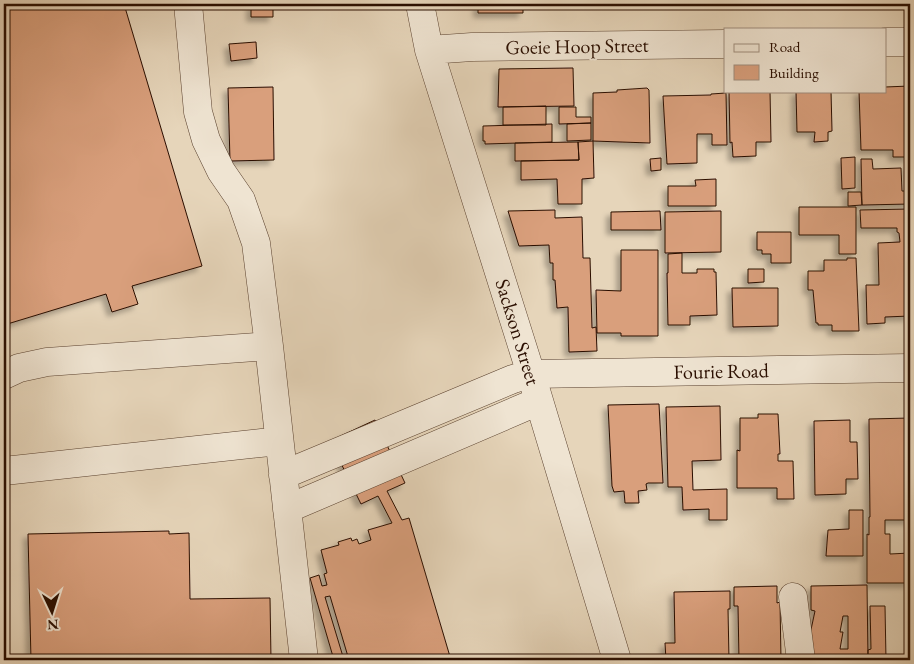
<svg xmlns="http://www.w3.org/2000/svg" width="914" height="664" viewBox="0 0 914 664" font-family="'EB Garamond',serif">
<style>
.building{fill:#d99f7c;stroke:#2a0e00;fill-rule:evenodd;filter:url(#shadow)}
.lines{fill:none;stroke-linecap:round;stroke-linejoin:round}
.minor-casing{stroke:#59402e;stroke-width:29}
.minor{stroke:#efe4d2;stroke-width:28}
.labels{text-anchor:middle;stroke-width:4;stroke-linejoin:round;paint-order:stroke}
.street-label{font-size:20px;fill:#2a0e00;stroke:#efe4d2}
</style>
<defs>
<filter id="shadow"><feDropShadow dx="-4.5" dy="4.5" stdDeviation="2.5" flood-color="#0004"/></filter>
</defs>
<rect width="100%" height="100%" fill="#e6d5ba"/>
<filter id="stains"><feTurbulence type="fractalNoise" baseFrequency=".004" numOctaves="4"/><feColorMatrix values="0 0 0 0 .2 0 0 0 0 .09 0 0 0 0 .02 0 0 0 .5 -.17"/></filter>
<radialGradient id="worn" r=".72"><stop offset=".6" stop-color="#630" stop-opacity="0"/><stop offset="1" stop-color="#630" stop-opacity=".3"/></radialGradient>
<path class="building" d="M4 4H124L202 266 132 286 138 304 112 312 106 294 4 325Z
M251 4H273V17H251Z
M478 4H523V13H478Z
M256 42 257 58 231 61 229 44Z
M573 68 574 106 498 107 499 69Z
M910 86V157H893V150H861L859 91H885V87Z
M273 87 274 160 230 161 228 88Z
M647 88 649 90 650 143 593 141V93L617 92V90Z
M729 91H770L771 142H756V156L733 157 732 142 730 143Z
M796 91H831L832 131 828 132V141L814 142 815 132H797Z
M726 93 727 145H712V134H697V163L667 164 663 96 711 95V94Z
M546 106V125H503V107Z
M559 107H576V117H591V123L559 124Z
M591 123V140L567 141V124Z
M552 124V142L485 144V141H483V126Z
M593 141 594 178 582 179V204H558L557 179 521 180V161L579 160 578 142Z
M578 142 579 160 515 161V143Z
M855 157V188L842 189 841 158Z
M661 158V170L651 171 650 159Z
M861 159H872L873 169 901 168 902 191H910V204L862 205Z
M907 165H910V190H909Z
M716 179V206H668V186H696L695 180Z
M848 192H861L862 205 848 206Z
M799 207H856V254H839V235H799Z
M910 209V316L885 317V323L867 324 866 285H879L878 243 900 242 899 233 897 232V228H861L860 210Z
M555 210V218L582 217 583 258H590L592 328 596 327 597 351 569 352 568 307 557 308 555 280H553V263H550L549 245 519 246 508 211Z
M660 211 661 230H611V212Z
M721 211V252L665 253V212Z
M757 232H791V263H771V254H762V250H757Z
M621 250H658V336H621V333H597L596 290 621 291Z
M682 253V273H697V269H714V272H716L717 315 690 316V325H668L667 273H668V254Z
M847 258H856L859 331H832V325H818V323H816L813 290H808V271H824V260H847Z
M748 269H764V282L748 283Z
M732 288H778V326L733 327Z
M659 404 663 483H648L646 484 647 490 638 491 639 503H625L624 491 614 492 612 486 608 405Z
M720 406 721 460 692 461 693 490 727 489V520H709V509L683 510 682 487H668L666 407Z
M758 414H778L780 454H778V461H793L794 499H777V488H737V450L740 451V418H758Z
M910 418V520H885V534H890V554L910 553V583H867V534L869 535V517H870L869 419Z
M375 420 405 483 387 491 402 520 409 518 451 660H349L330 596 325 597 344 660H334L310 578 319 575 322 586 327 585 324 574 327 573 321 550 339 545 338 542 351 538 352 541 357 539 359 544 371 540 368 530 392 523 378 496 361 504 330 441Z
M850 420V442H857L858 479H846V494L815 495 814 421Z
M849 510H863V556H826L828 530 849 529Z
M169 531V534L189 533 190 599 270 598 271 660H31L28 534Z
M867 585 868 659 826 660V658L809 654V639L815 611 811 610V586ZM843 616H848V649H840L843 632H840Z
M777 586V603L780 602 781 660H739L738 606H734V587Z
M730 591V609H728L729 660H666L665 643H675L674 592Z
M870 606H885L886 660H910H868V650L871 649Z"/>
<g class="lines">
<defs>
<path id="minor" d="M188 4 198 112 206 140 221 171 241 200 256 243 269 346 304 660
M420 4 429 50 531 374 617 660
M885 42H910
M429 50 472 47 725 44
M4 375 19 368 47 362 269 346
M4 471 279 441
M283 475 513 379 531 374 910 368
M287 509 539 401
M793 597 801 660"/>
</defs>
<use href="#minor" class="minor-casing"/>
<use href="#minor" class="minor"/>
</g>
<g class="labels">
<g class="street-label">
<text transform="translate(577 46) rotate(-1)" y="7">Goeie Hoop Street</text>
<text transform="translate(518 332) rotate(73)" y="7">Sackson Street</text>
<text transform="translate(721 371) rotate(-1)" y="7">Fourie Road</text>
</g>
</g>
<rect width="914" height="664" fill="none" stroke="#e6d5ba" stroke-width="20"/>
<rect x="5" y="5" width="904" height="654" fill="none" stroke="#2a0e00" stroke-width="2.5"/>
<rect x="10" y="10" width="894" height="644" fill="none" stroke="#2a0e00"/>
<rect x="724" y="28" width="162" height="65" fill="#efe4d2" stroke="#a08e7e"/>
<rect x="734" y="44" width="25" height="8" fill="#efe4d2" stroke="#a08e7e"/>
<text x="769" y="52" font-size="15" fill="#2a0e00">Road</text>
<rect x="734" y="65" width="25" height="15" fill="#d99f7c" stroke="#a08e7e"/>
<text x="769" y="78" font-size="15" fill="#2a0e00">Building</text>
<g transform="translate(52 612) rotate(176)" stroke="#efe4d2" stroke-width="4" paint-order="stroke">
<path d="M0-4L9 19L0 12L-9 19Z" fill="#2a0e00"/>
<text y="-8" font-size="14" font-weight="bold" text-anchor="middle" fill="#2a0e00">N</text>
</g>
<rect width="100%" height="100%" filter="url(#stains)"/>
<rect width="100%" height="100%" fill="url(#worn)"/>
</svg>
